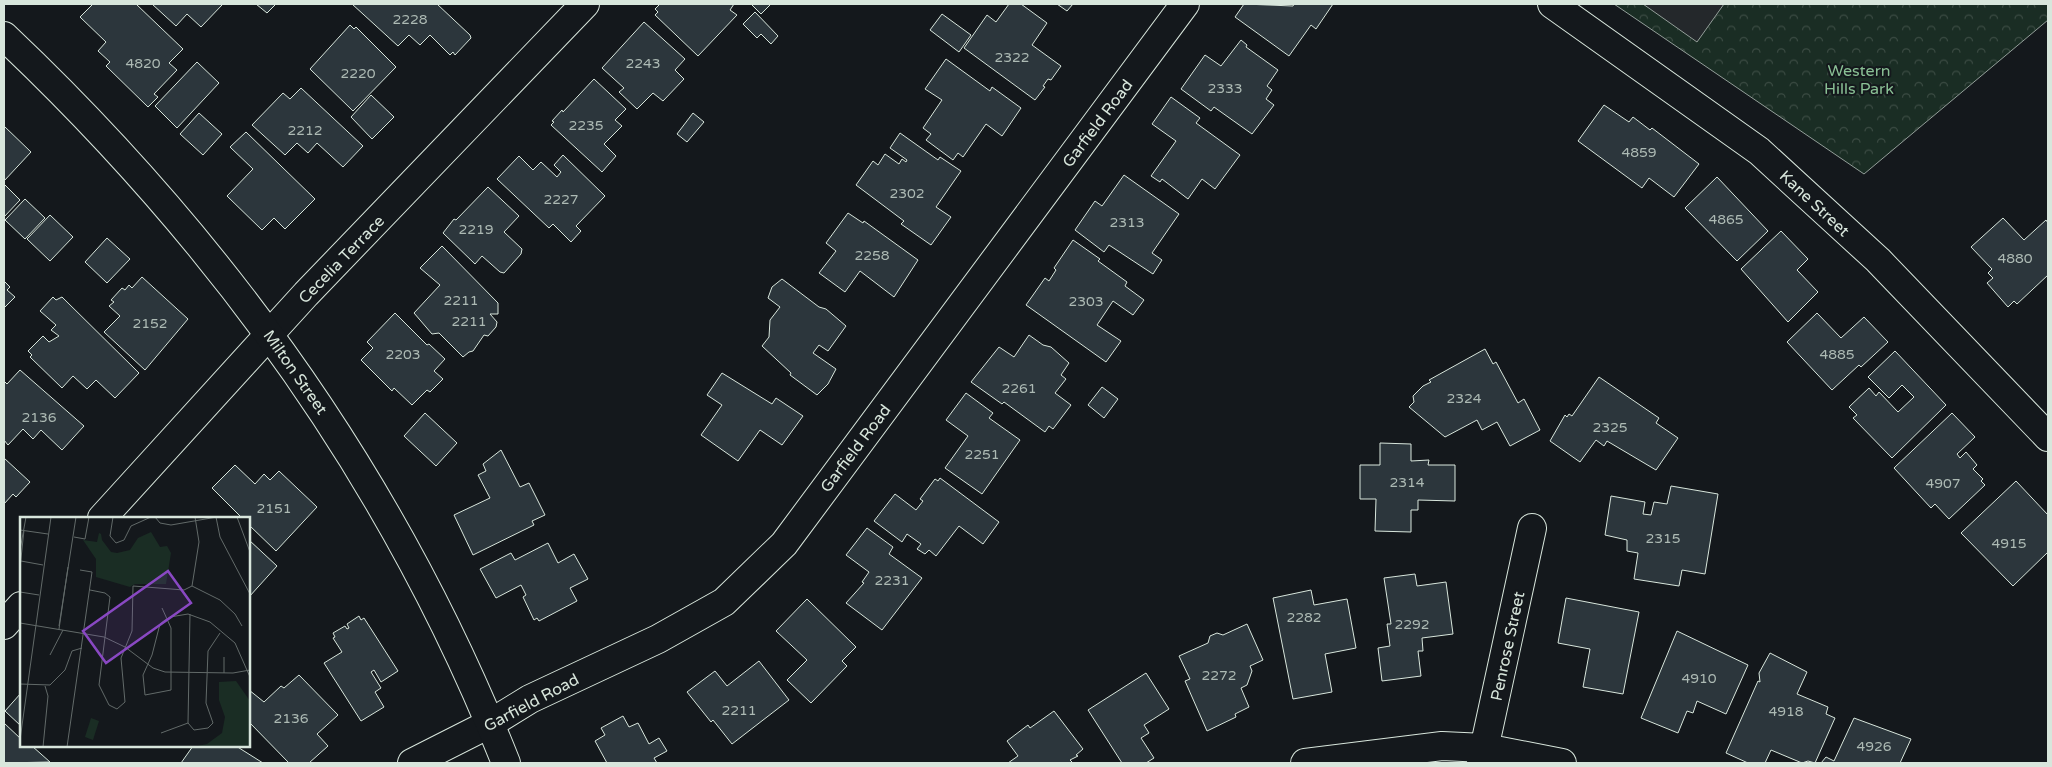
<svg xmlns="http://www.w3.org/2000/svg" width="2052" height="767" viewBox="0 0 2052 767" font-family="'Varela Round',sans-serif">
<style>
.park{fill:url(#park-crowns);stroke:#939e99}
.parking{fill:#24282b;stroke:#939e99}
.building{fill:#2c363c;stroke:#d8e6dc}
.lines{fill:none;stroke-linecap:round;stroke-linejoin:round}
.street-casing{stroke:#d8e6dc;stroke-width:30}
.secondary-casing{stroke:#d8e6dc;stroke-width:30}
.street{stroke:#14181c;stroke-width:28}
.secondary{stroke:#14181c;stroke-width:28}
.labels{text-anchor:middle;stroke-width:4;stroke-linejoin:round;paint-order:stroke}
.number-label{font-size:14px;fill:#adbab4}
.park-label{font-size:16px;fill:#8ac095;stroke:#14181c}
.street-label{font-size:16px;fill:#d8e6dc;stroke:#14181c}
.inset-road{fill:none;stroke:#626a69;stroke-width:1}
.view{fill:#8948c3;fill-opacity:0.15;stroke:#8948c3;stroke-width:2.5}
.inset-edge{fill:none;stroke:#d8e6dc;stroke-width:2.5}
</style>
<defs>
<pattern id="park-crowns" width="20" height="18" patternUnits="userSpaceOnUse" patternTransform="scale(1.25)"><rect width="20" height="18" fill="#1a2d24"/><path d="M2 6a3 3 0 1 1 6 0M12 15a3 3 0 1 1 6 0" fill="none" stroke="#3b4b43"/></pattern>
</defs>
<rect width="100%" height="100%" fill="#14181c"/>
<path class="park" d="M1614 4H2048V20L1864 174Z"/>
<path class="parking" d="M1643 4H1724L1697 42Z"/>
<path class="building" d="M93 4H136L183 49 169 63 177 70 154 94 158 97 148 107 106 66 110 62 98 51 106 42 80 17Z
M152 4H221L222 5 201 27 187 14 176 26Z
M256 4H276L267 13Z
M352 4H437L470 35 471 38 455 55 453 52 450 55 430 35 420 45 409 35 398 46Z
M660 4H734L730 10 737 15 698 56 655 15 658 12 655 9Z
M751 4H771L761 14Z
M1009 4H1021L1047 23 1032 45 1061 66 1051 80 1048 79 1043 86 1045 87 1035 100 964 48 987 15 996 22Z
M1057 4H1073L1067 11Z
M1244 4 1293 6 1294 4H1333L1316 29 1311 25 1289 56 1235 17Z
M755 12 778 36 771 44 761 34 757 38 743 24Z
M942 14 971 35 959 52 930 30Z
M644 22 685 59 675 70 684 79 663 101 653 93 637 109 619 92 624 88 602 68Z
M350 25 354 29 356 27 396 67 353 111 310 69Z
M1241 40 1247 45 1246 47 1278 70 1267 86 1272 90 1266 99 1274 105 1252 134 1214 107 1211 111 1181 89 1205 55 1221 66Z
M946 59 990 91 992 87 1021 108 1002 136 986 124 963 157 958 153 953 160 926 140 931 134 923 128 942 100 925 89Z
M197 62 219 83 177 128 155 106Z
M594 79 626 109 615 120 622 126 604 144 616 156 602 172 551 125 554 122 552 121 562 110 563 112Z
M301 88 363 146 343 167 317 143 308 153 297 143 285 155 252 125 283 93 290 99Z
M371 95 394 117 372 139 351 117Z
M1171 97 1200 118 1196 123 1240 155 1215 189 1202 179 1188 199 1162 179 1160 182 1151 176 1176 141 1152 124Z
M1604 105 1629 122 1633 117 1650 130 1652 128 1699 164 1674 197 1649 178 1642 188 1578 141Z
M199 113 222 134 203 155 180 134Z
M693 113 704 122 687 142 677 134Z
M4 126 31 152 4 181Z
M246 132 315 199 285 229 274 218 262 230 227 196 253 169 230 147Z
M900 133 938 160 940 157 961 171 936 207 951 217 931 245 901 224 904 221 856 185 873 161 878 165 885 154 899 164 902 159 906 162 907 160 890 148Z
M563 155 605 196 576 226 581 231 571 242 553 224 549 228 497 179 519 156 533 170 541 162 557 177 561 172 554 165Z
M1124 175 1179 214 1152 253 1162 260 1153 274 1109 245 1104 252 1075 230 1095 201 1102 206Z
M1717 177 1768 231 1737 261 1685 208Z
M4 184 20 200 4 217Z
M488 187 519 216 504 232 522 249 521 254 504 273 500 272 482 256 475 264 443 233 454 219 456 220Z
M25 199 45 218 25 239 5 220Z
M848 213 863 223 864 221 918 260 894 297 860 271 845 292 819 273 836 251 826 243Z
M50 215 73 237 50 261 27 239Z
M2003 218 2024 240 2046 220 2048 223V275L2017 304 2014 301 2008 307 1987 283 1993 278 1988 273 1992 269 1971 247Z
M1781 231 1808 259 1797 270 1818 292 1788 322 1741 269Z
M107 238 130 259 107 283 85 262Z
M1073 240 1100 259 1098 261 1127 282 1125 286 1144 300 1133 315 1113 301 1097 325 1121 341 1106 362 1026 305 1045 278 1049 281 1056 270 1054 268Z
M442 246 498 303V314H490L497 322 496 327 488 336 484 335 473 351 469 352 463 357 439 333 432 334 414 313 440 285 420 268Z
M142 277 188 319 145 370 104 332 120 316 109 306 114 302 111 300 122 288 125 290 129 285 132 288Z
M782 279 819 307 826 309 846 326 828 351 819 345 813 353 836 369 828 384 817 395 790 375 791 373 762 346 769 337 770 320 780 307 768 298 772 287Z
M4 281 10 287 7 290 15 297 4 308Z
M53 297 56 300 62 297 139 373 115 398 96 380 87 389 73 376 62 388 30 357 32 355 28 351 43 336 49 342 59 336 51 330 56 325 40 311Z
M395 313 427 345 429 344 445 359 434 371 443 379 430 392 427 390 412 405 394 388 392 391 361 360 373 348 367 342Z
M1817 313 1841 338 1864 317 1888 342 1861 367 1859 365 1832 390 1787 342Z
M1029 335 1043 345 1051 347 1069 363 1061 375 1066 379 1055 393 1071 405 1053 429 1049 426 1045 432 1004 402 1002 404 971 382 999 347 1014 357Z
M1485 349 1493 364 1496 362 1518 403 1524 399 1540 430 1510 446 1497 422 1482 430 1477 420 1445 437 1409 407 1414 402 1413 396 1423 386 1431 382 1429 380Z
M1895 351 1946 405 1892 458 1853 418 1857 415 1849 407 1869 388 1876 396 1879 392 1898 412 1914 397 1902 385 1889 398 1868 377Z
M20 370 84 426 62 450 41 430 33 439 23 429 8 445 4 440V381L7 384Z
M722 373 772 404 776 398 803 416 782 445 760 430 738 461 701 435 722 405 707 395Z
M1599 377 1659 418 1656 423 1678 438 1656 470 1607 441 1604 446 1596 440 1580 462 1550 441 1565 415 1567 417 1569 414 1572 416Z
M1102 387 1118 399 1104 418 1088 405Z
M966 393 993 413 989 418 1020 440 982 494 945 468 968 436 946 420Z
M425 413 457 443 436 466 404 436Z
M1952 413 1975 437 1957 454 1960 458 1966 452 1977 465 1973 469 1983 479 1981 481 1985 485 1949 519 1935 504 1931 508 1894 468Z
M1380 443 1411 444V461L1429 460 1428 465H1455V501L1418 500V510H1411V532L1375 531 1376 499H1360V465H1380Z
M501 450 520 487 529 483 545 515 532 521 534 525 473 555 454 515 490 498 478 475 486 471 483 464Z
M4 458 30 482 16 497 13 494 4 504Z
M235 465 255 484 264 474 270 480 279 471 317 507 276 551 249 525V518H242L212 488Z
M940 478 999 522 983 544 959 526 936 556 929 550 925 554 917 549 921 544 907 534 902 542 874 521 895 494 916 510 923 501 920 499 935 479 938 481Z
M2016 481 2048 515V552L2013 586 1961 533Z
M1671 486 1718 494 1705 574 1682 570 1679 586 1634 579 1638 553 1627 551V540L1605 535 1611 496 1645 502 1643 514 1651 515 1654 502 1667 504Z
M867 528 893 547 889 554 922 578 882 630 846 603 864 583 862 582 869 572 846 555Z
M249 540 277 566 249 597Z
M548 543 558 563 574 554 588 579 570 588 577 601 539 621 537 618 534 620 523 597 526 595 521 585 496 598 480 569 511 553 515 560Z
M1415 574 1417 586 1446 582 1453 634 1422 638 1423 651H1418L1421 676 1382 681 1378 648 1390 646 1387 624H1391L1384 578Z
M1311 590 1314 605 1347 599 1356 648 1325 654 1332 692 1293 699 1273 598Z
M1566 598 1639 612 1623 694 1583 687 1590 649 1558 643Z
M807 599 856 647 842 661 847 666 811 703 787 680 807 660 776 631Z
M359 616 361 620 364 618 398 671 381 682 374 670 371 672 381 688 375 692 384 707 361 721 324 663 342 652 333 638 335 637 333 633 345 626 347 629 349 628 347 624Z
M1247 624 1263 660 1250 666 1252 671 1247 685 1241 688 1249 707 1235 714 1236 717 1207 731 1185 681 1190 679 1179 656 1208 643 1210 636 1217 633 1223 635Z
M1677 631 1748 665 1726 714 1697 701 1693 713 1687 711 1678 733 1641 718Z
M1770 653 1807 672 1797 694 1828 707 1826 714 1835 718 1815 763 1808 761 1802 763 1771 750 1765 763H1748L1726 753 1758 681 1760 682 1759 673Z
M759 661 789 700 732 744 713 720 711 722 687 692 715 671 727 686Z
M1146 673 1169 709 1144 725 1149 733 1141 738 1154 758 1146 763H1122L1088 710Z
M299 675 338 715 317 734 328 746 309 763H289L249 722V690L264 702 281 686 284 688Z
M21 693V726L5 711Z
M1054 711 1083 749 1076 755 1078 756 1070 760 1073 763H1008L1018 756 1007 741 1028 725 1030 728Z
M623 716 629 727 638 723 649 744 659 738 667 751 654 758 657 763H607L595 741 605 735 601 728Z
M1854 718 1911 739 1900 763H1821L1826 757 1834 761Z
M4 723 21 739V746H32L50 762 4 763Z
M193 746H236L263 763H181Z"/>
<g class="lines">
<defs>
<path id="street" d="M1552 4 1759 151 1878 260 2048 437
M102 518 306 294 585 4
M4 625 21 606
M412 763 491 723 530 699 658 639 724 602 784 544 1185 4
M1305 763 1442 746 1485 748 1562 763
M1481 763 1532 528"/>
<path id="secondary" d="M4 36C223 243 395 482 506 763"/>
</defs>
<use href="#street" class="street-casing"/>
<use href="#secondary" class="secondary-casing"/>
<use href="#street" class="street"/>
<use href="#secondary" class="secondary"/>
</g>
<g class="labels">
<g class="number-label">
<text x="410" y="24">2228</text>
<text x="1012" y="62">2322</text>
<text x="143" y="68">4820</text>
<text x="643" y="68">2243</text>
<text x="358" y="78">2220</text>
<text x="1225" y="93">2333</text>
<text x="586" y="130">2235</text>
<text x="305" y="135">2212</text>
<text x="1639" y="157">4859</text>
<text x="907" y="198">2302</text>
<text x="561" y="204">2227</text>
<text x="1726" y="224">4865</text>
<text x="1127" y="227">2313</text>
<text x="476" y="234">2219</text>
<text x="872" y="260">2258</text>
<text x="2015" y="263">4880</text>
<text x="461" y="305">2211</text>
<text x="1086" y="306">2303</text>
<text x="469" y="326">2211</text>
<text x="150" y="328">2152</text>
<text x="403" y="359">2203</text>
<text x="1837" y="359">4885</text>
<text x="1019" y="393">2261</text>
<text x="1464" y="403">2324</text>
<text x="39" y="422">2136</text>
<text x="1610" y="432">2325</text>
<text x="982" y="459">2251</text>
<text x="1407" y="487">2314</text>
<text x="1943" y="488">4907</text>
<text x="274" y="513">2151</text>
<text x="1663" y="543">2315</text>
<text x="2009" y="548">4915</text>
<text x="892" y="585">2231</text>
<text x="1304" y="622">2282</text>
<text x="1412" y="629">2292</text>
<text x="1219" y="680">2272</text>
<text x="1699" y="683">4910</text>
<text x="739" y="715">2211</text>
<text x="1786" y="716">4918</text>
<text x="291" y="723">2136</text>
<text x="1874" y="751">4926</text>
</g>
<g class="park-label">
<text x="1859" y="76">Western<tspan x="1859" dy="18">Hills Park</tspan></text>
</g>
<g class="street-label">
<text transform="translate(1097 123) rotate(-53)" y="6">Garfield Road</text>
<text transform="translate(1815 203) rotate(43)" y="6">Kane Street</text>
<text transform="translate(341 259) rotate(-46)" y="6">Cecelia Terrace</text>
<text transform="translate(296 372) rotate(55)" y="6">Milton Street</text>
<text transform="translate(855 448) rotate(-53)" y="6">Garfield Road</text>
<text transform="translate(1507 646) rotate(-78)" y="6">Penrose Street</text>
<text transform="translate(531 702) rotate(-28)" y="6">Garfield Road</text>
</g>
</g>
<g transform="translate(20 517)">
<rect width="230" height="230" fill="#14181c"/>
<path d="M131 15 140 30 147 29 151 36 146 67H115L110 70 76 60V42L63 23 77 25 79 16 81 17 82 23 91 35 97 36 110 33 118 21ZM216 164 230 184V230H173L187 227 202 216 205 200 199 183V165Z" fill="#1a2d24"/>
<path d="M71 201 79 204 73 223 65 220Z" fill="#1a2d24"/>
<path class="inset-road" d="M93 0 90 19 96 26 104 23 111 9 131 0M135 0 140 6 151 8 197 0M196 0 200 20 230 77M217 0 230 35M0 13 28 17M54 20 65 22 69 0M0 33 6 0M1 44 23 48M0 51 4 13M172 69 179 25 175 0M172 69 200 83 215 97 222 109M70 73 85 76 90 80 79 168 89 188 97 192 105 185 101 141 112 114 113 69 164 73 172 69M0 75 19 78M142 91 147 102 151 111V173L125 178 123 158 132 138 140 107 145 103 147 102 150 100 168 97 190 105 215 126 230 160M0 106 84 120 105 130 133 151 145 155 213 156 230 153M39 109 56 0M39 112 48 50M30 138 43 113M204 156V140M0 167 30 168 45 153 52 134 62 131M168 206 174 213 188 211 193 206 186 186 188 134 200 116M168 206 170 97M141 216 168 206M0 223 31 0M23 230 28 179 25 169M47 230 72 55 60 53"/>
<path class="view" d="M148 54 171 86 86 146 63 114Z"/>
<rect width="230" height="230" class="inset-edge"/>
</g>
<rect width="2052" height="767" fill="none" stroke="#d8e6dc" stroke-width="10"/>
</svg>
